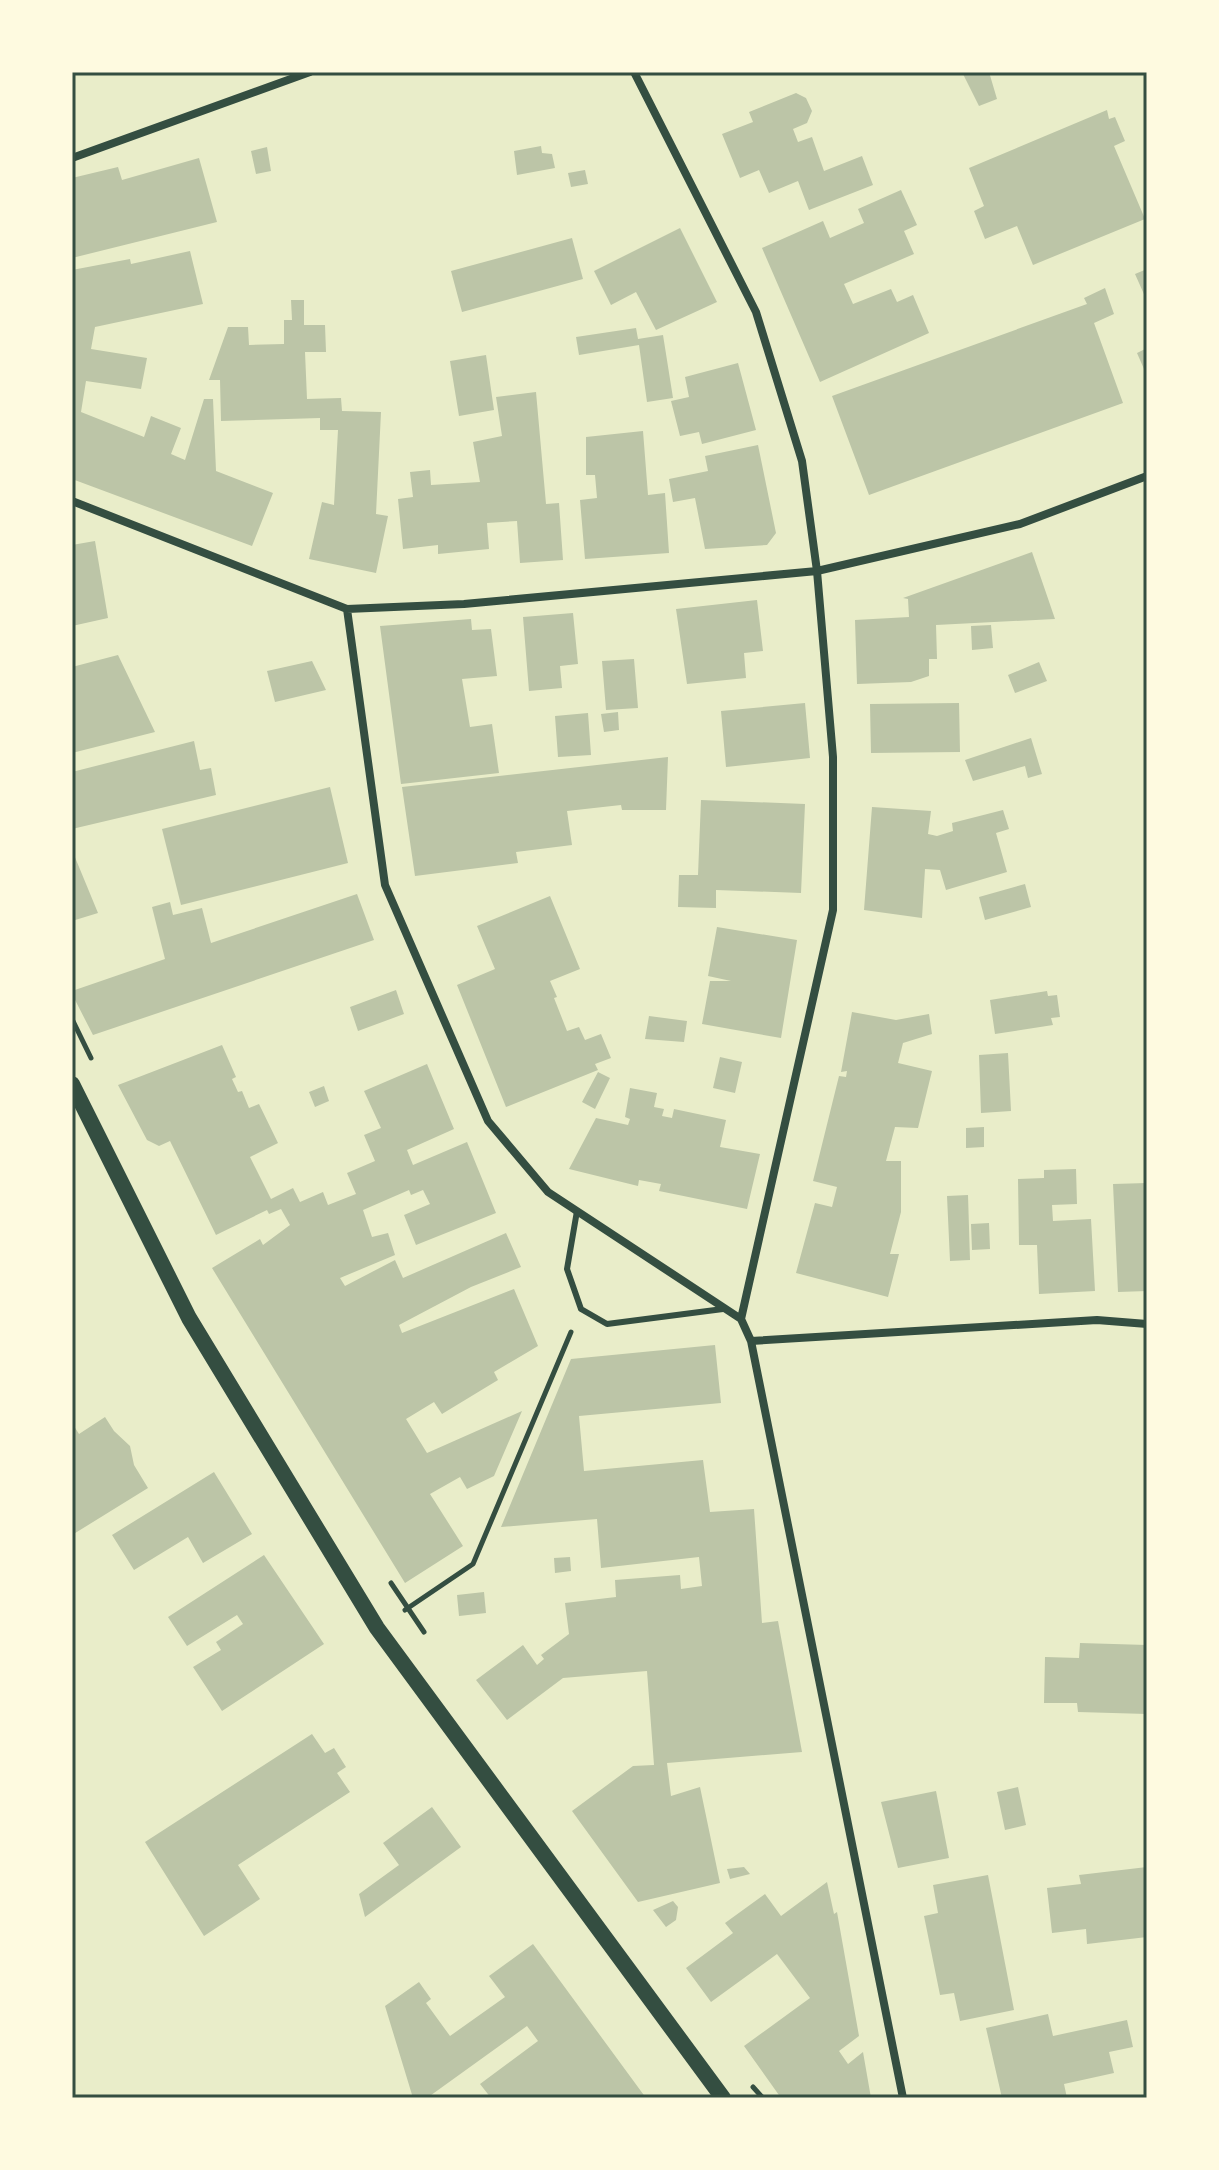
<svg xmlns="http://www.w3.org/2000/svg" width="1219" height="2170" viewBox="0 0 1219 2170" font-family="'Titillium Web',sans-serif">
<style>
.building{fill:#bcc5a7}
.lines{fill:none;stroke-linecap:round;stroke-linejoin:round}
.path{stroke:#344e41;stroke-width:5}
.service{stroke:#344e41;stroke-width:6}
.minor{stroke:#344e41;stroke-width:8}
.secondary{stroke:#344e41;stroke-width:16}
.neatline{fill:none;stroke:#344e41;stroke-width:3}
</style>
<rect width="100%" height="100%" fill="#e9edc9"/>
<path class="building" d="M962 72H989L997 99 979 106Z
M796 93 806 98 812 111 807 123 793 129 798 142 812 137 824 171 862 156 873 185 809 210 798 181 769 193 759 170 740 178 722 134 753 122 749 112Z
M1107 110 1109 119 1115 117 1125 141 1114 146 1145 219 1033 265 1017 226 985 239 974 211 984 206 969 168Z
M541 146 542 153 552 154 555 168 517 175 514 151Z
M267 147 271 171 256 174 251 151Z
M199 158 217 222 72 258V178L118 167 122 180Z
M585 170 588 184 571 187 568 173Z
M901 190 917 225 904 231 914 254 844 284 853 304 891 289 897 302 913 295 929 333 820 382 762 248 823 221 830 238 864 223 858 209Z
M680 228 717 302 656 330 636 292 611 305 594 271Z
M572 238 583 279 462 312 451 271Z
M190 251 203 304 95 327 91 349 147 358 141 389 86 381 81 412 144 437 151 416 181 428 171 454 185 460 204 399H213L216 471 273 493 252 546 72 479V270L130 259 131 264Z
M1147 269V301L1135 274Z
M1105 288 1114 314 1094 323 1123 403 869 495 832 396 1087 304 1084 298Z
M291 300H304V325H325L326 352H305L307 399 341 398 342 411 381 412 376 514 388 516 376 573 309 559 322 502 334 505 338 430H320V418L221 421 220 380H209L228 327H248L249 345 284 344V320H292Z
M636 328 638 339 663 335 673 398 647 402 639 345 579 355 576 337Z
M1147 348V368L1144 369 1137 353Z
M486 355 494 410 459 416 450 361Z
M738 363 756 430 702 444 699 432 680 436 671 401 689 397 685 377Z
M536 392 546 504 559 503 563 560 520 563 517 521 487 523 489 549 438 554V545L403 549 398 499 413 497 410 472 430 470 431 485 480 482 473 442 502 436 496 397Z
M643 431 648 495 665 493 669 553 585 559 580 500 597 498 595 475H586V437Z
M758 445 776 533 767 545 705 549 695 498 673 502 669 479 708 471 705 456Z
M95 541 108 618 72 626V545Z
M1032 552 1055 619 936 625 937 659H929V676L911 682 857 684 855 620 909 617 908 599 903 598Z
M757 600 763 651 744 653 746 678 687 684 676 609Z
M573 613 578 664 560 666 562 688 529 691 523 617Z
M471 619 472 630 491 629 497 676 462 679 470 727 492 724 499 773 401 784 380 626Z
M991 625 993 648 972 650 971 626Z
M118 655 155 732 72 753V667Z
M634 659 638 708 606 710 602 661Z
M312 661 326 690 275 702 267 671Z
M1039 662 1047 681 1015 693 1008 675Z
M805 703 810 758 726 767 721 711Z
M959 703 960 752 871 753 870 704Z
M618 712 619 730 604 732 601 714Z
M588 713 591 755 558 757 555 716Z
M1031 738 1042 774 1028 778 1025 766 973 781 965 760Z
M194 741 200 770 211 768 216 795 72 829V772Z
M668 757 666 810H622L621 805 567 811 572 845 516 852 518 863 415 876 402 787Z
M330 787 348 863 181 905 162 829Z
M701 800 805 804 801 893 716 890V908L678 907 679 875H698Z
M872 807 931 811 928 834 937 836 953 831 952 823 1003 810 1009 829 996 833 1007 872 946 890 940 870 925 869 922 918 864 910Z
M72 850 98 913 72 921Z
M1025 884 1031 907 985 920 979 897Z
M357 894 374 940 93 1035 72 994V991L165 959 152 907 170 902 173 915 202 908 211 943Z
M550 896 580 969 550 981 557 997 554 998 567 1031 579 1027 585 1040 601 1034 611 1058 595 1064 598 1070 506 1107 457 985 495 969 477 926Z
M717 927 797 940 781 1038 702 1024 710 981H731L708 976Z
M396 990 404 1014 358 1031 350 1007Z
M1047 991 1048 996 1057 995 1060 1017 1051 1018 1053 1025 995 1034 990 1000Z
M852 1012 896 1020 929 1014 932 1034 903 1043 898 1063 932 1071 918 1128 895 1127 886 1161H901V1212L890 1254H899L888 1297 796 1273 815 1203 832 1207 837 1187 813 1181 839 1076 846 1077 847 1071 841 1072Z
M649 1016 687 1021 684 1042 645 1039Z
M222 1045 236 1077 232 1079 238 1092 242 1091 249 1108 259 1104 278 1143 250 1157 271 1199 293 1188 300 1202 323 1192 328 1205 356 1194 347 1173 375 1161 364 1135 381 1128 364 1091 427 1064 454 1129 407 1150 413 1165 467 1142 496 1213 416 1245 404 1215 430 1204 423 1190 411 1195 409 1190 363 1210 372 1237 388 1233 395 1255 340 1278 345 1286 395 1260 403 1278 506 1233 521 1267 471 1287 399 1325 402 1333 514 1289 538 1346 494 1372 498 1380 442 1414 434 1402 406 1419 427 1453 522 1411 494 1476 467 1489 460 1477 430 1494 463 1546 405 1583 212 1268 260 1239 263 1245 290 1225 281 1209 269 1214 267 1210 216 1235 170 1141 159 1146 147 1140 118 1085Z
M1008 1053 1011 1111 981 1113 979 1055Z
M720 1057 742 1062 735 1093 713 1088Z
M598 1072 610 1078 595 1109 582 1102Z
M324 1086 329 1101 315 1107 309 1092Z
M630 1088 657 1093 654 1107 664 1109 662 1116 672 1118 674 1109 726 1120 720 1147 760 1154 747 1209 659 1191 661 1184 639 1180 638 1186 569 1169 596 1118 628 1125 630 1119 625 1117Z
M984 1127V1147L966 1148V1128Z
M1076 1169 1077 1204 1052 1205 1053 1221 1091 1219 1095 1291 1039 1294 1037 1245H1019L1018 1179 1044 1178V1170Z
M1147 1183V1291L1118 1292 1113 1184Z
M968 1195 970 1260 950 1261 947 1196Z
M989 1223 990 1249 972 1250 971 1224Z
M715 1345 721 1403 579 1416 584 1471 703 1460 710 1512 754 1509 762 1623 778 1621 802 1752 667 1763 671 1796 700 1787 720 1883 638 1902 572 1811 633 1766 654 1765 647 1671 563 1678 507 1720 476 1680 523 1645 537 1665 544 1659 541 1655 569 1634 565 1603 616 1597 615 1580 680 1575 681 1589 702 1586 699 1557 601 1568 597 1519 501 1527 571 1359Z
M105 1417 114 1431 130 1446 134 1465 148 1488 72 1535V1423L79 1434Z
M214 1472 252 1534 203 1563 188 1537 134 1570 112 1535Z
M264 1555 324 1644 222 1711 193 1667 221 1650 216 1642 243 1624 237 1615 187 1646 168 1617Z
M570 1557 571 1571 555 1573 554 1558Z
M484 1592 486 1613 459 1616 457 1595Z
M1080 1643 1147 1645V1714L1078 1712 1077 1703H1044L1045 1657 1079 1658Z
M312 1734 325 1753 334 1748 346 1767 337 1773 350 1792 238 1865 260 1899 204 1936 145 1842Z
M1018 1787 1026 1825 1005 1830 997 1792Z
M936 1791 949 1858 898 1868 881 1802Z
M432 1807 461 1847 365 1917 359 1894 399 1865 383 1843Z
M744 1867 750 1874 730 1879 727 1869Z
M1147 1867V1937L1087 1944 1086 1929 1052 1933 1047 1888 1081 1884 1079 1875Z
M988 1875 1014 2010 960 2021 954 1993 940 1995 924 1916 938 1913 933 1885Z
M827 1882 834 1914 837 1912 859 2036 839 2051 848 2064 863 2052 871 2098H781L744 2046 810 1998 777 1954 711 2002 686 1968 733 1933 725 1923 765 1894 781 1916Z
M673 1901 678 1907 676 1920 666 1927 653 1910Z
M533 1944 646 2098H491L480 2084 538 2041 527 2026 427 2098H413L385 2006 419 1982 431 1999 426 2003 450 2036 505 1997 489 1976Z
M1048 2014 1053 2036 1127 2020 1133 2047 1109 2052 1114 2073 1064 2084 1067 2098H1002L986 2028Z"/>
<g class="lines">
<path class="path" d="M72 1019 91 1058
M391 1583 424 1632
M405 1610 473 1564 571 1332
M753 2087 763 2098"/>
<path class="service" d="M577 1211 567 1269 581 1309 607 1324 723 1309"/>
<path class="minor" d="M634 72 756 312 802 461 817 571 833 757V910L741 1319 751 1341 903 2098
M72 158 310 72
M72 501 347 609 464 604 817 571 1020 524 1147 476
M347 609 385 885 488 1121 548 1192 741 1319
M751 1341 1097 1320 1147 1324"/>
<path class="secondary" d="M72 1084 189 1318 377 1628 723 2098"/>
</g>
<rect width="1219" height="2170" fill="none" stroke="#fefae0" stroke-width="148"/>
<rect x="74" y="74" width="1071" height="2022" class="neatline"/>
</svg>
